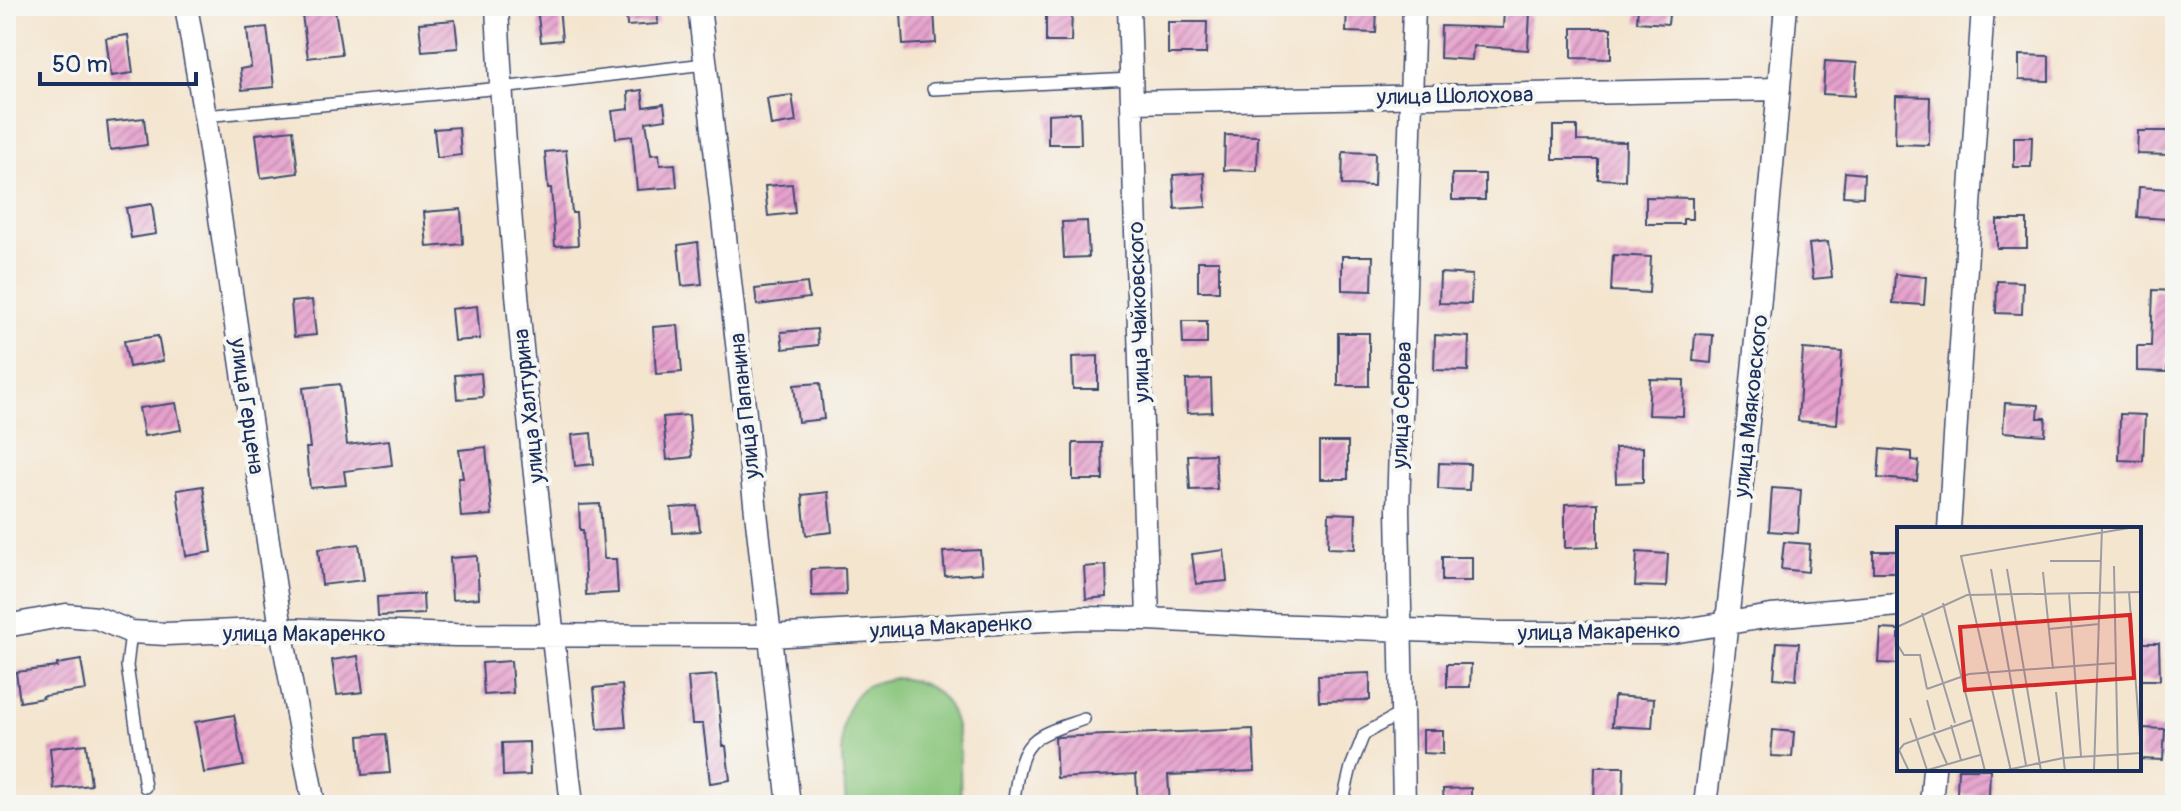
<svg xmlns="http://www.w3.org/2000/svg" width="2181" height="811" viewBox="0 0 2181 811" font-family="Pangolin,sans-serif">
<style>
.garden{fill:#89c57b;stroke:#527a6c;stroke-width:2}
.building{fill:url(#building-hatch)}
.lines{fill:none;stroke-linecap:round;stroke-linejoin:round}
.service-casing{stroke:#3c4a6f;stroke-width:14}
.minor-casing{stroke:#3c4a6f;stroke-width:25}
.service{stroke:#fff;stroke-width:11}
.minor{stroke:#fff;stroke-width:22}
.labels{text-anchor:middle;stroke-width:8;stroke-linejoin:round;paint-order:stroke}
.street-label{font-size:22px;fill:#1b2f5e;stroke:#f6f6f2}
.inset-road{fill:none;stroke:#9d9ca2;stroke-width:2}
.view{fill:#d62828;fill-opacity:0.15;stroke:#d62828;stroke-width:4}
.inset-edge{fill:none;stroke:#1b2f5e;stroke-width:4}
</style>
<defs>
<pattern id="building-hatch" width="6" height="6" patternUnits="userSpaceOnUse" patternTransform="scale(2)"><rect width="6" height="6" fill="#e6a0cc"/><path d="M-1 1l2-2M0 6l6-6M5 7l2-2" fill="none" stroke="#ba83a9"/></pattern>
</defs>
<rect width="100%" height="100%" fill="#f6f6f2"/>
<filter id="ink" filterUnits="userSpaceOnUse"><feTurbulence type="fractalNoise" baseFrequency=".0125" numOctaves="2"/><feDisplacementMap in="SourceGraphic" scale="16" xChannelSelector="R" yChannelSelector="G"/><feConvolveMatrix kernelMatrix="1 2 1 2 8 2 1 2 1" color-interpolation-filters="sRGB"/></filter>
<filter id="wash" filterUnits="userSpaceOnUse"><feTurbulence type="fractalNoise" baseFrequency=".006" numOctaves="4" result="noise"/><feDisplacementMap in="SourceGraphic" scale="32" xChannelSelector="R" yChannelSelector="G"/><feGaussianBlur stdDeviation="1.8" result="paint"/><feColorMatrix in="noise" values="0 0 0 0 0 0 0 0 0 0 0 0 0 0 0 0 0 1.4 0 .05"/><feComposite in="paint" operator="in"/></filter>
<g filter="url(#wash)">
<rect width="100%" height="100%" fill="#f4e5cf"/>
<path class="garden" d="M895 678C970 683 958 749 961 805H846C844 768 830 713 865 687 873 682 886 680 895 678Z"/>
<g id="blocks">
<path class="building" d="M559 6 562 40 541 42 537 7Z
M626 6H657L658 24 627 26Z
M1347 6H1377L1376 33 1346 32Z
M1638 6H1670L1668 24 1637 22Z
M335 10 342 54 308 58 302 15Z
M1046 10H1072L1071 42H1046Z
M1504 10 1530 12 1528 50 1473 46 1472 60 1440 58 1441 26 1503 28Z
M934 11 936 43 903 45 901 13Z
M455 20 458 48 422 51 419 23Z
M1168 22H1207L1206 54H1168Z
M267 27 274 87 242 90 240 69 251 67 247 29Z
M1572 28H1611V59L1572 58Z
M128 35 133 73 111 76 106 38Z
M2019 55 2049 56V81L2019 80Z
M1825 61 1857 63 1855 96 1823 94Z
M642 90 644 107 664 104 666 119 646 122 651 155 659 154 660 165 675 164 677 187 637 190 632 136 616 138 612 111 629 109 628 92Z
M792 95 796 122 771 126 767 98Z
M1896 96 1930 97 1929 145 1895 144Z
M1080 112 1081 144H1048V114Z
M144 118 147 145 110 150 107 122Z
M1553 126H1577V141L1626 142 1625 180 1598 179V159H1553Z
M459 127 461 155 437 158 434 129Z
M293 130 298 173 261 178 256 134Z
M2138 131H2170L2169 155 2137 154Z
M1225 135 1258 136 1257 171 1224 170Z
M2014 137H2032L2031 167H2014Z
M566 150 572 213H576L578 245 555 246 551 188H548L545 152Z
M1343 152 1375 153 1374 186 1342 185Z
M1845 172 1864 174 1863 197 1843 196Z
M1204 173 1206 207 1175 209 1173 175Z
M1452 174H1485V200H1452Z
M792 184 795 213 768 216 765 186Z
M2139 187 2169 189 2167 219 2137 217Z
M1646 197 1692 198V219H1683V224H1646Z
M152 204 156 234 131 238 126 208Z
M461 209 463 244 427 247 424 212Z
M1997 220H2027V248H1997Z
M1087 221 1089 257 1064 258 1062 222Z
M698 242 702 284 682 286 678 245Z
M1828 242 1832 277 1813 279 1809 244Z
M1613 255 1651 257 1649 293 1611 291Z
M1342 256H1373L1372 291 1342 290Z
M1198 261H1219V291H1198Z
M1440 273 1472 275 1471 304 1439 303Z
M1895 274 1926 277 1924 305 1893 303Z
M1997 281 2023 282 2022 314 1996 313Z
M807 283 809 298 757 305 755 289Z
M2153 290 2175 291V324H2168L2167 372 2137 371V346H2151Z
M312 300 316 335 294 337 291 302Z
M477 306 480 339 454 341 451 309Z
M1182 321H1207V344H1183Z
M678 325 682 372 656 374 653 327Z
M817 329 818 345 783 349 781 332Z
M1338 333H1369V386H1338Z
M1695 334 1713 335 1711 363 1693 361Z
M1435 335 1469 337 1468 371 1434 370Z
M158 336 163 361 129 367 124 341Z
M1803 349 1842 352 1837 424 1798 421Z
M1098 356V389H1073L1072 357Z
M481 373 483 397 457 399 455 375Z
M1211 379 1212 412 1187 413 1186 380Z
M1650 379 1684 380 1683 416 1648 415Z
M820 383 824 419 798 422 794 385Z
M340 384 347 445 389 440 392 465 344 471 346 485 310 488 306 448H310L303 388Z
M176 403 181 430 144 436 139 408Z
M2005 403 2039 405 2038 418H2046L2045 435 2003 432Z
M2120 414 2145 415 2143 461 2119 460Z
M689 415 692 457 667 460 663 417Z
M591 433 594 464 575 466 572 435Z
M1320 442H1348V479H1320Z
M1073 443H1102L1103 480H1073Z
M486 447 492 515 461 517 458 478H463L459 450Z
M1643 447V482L1616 483 1615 448Z
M1880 449 1912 452V460L1919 461 1917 481 1878 478Z
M1215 454 1217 489 1190 490 1188 455Z
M1439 463 1470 464 1469 490 1438 489Z
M203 486 212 552 186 556 177 490Z
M1772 488 1801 490 1798 533 1769 531Z
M828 492 832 532 806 535 802 495Z
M1598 503V547L1565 548V504Z
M600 504 604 559H616L618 593 586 595 583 530H580L579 505Z
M697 506 700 531 673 533 671 508Z
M1329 513 1356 514 1355 549 1328 548Z
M1784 542 1810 544 1808 572 1781 569Z
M359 544 364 580 322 585 318 549Z
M980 550 982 573 945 576 943 552Z
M1224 550 1227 581 1196 584 1192 554Z
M1873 551H1899V572H1873Z
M1637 552 1668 554 1666 587 1635 586Z
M477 556 479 598 452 600 450 558Z
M1442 557H1472V581H1442Z
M1106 565 1107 597 1086 599 1084 567Z
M845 568 846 595 812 596 811 569Z
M423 594 424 614 378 616 377 597Z
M1881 629 1899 630V664L1879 663Z
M1777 642 1799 643 1796 680 1774 678Z
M2139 643H2159L2160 680H2139Z
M358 656 363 692 337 695 332 660Z
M81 660 86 690 43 696V698L20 702 16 672 57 667V664Z
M511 661 513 693 484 695 482 663Z
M1447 664H1471L1470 687H1447Z
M1370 673V700L1319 701 1318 675Z
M716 675 723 746H726L730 780 710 783 703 724H692L688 677Z
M622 685 626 727 598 729 594 688Z
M1614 696 1654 699 1652 728 1612 726Z
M234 715 244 766 204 773 195 722Z
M2141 728 2165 729 2163 760 2139 759Z
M1253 729 1255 771 1168 775 1170 805H1138L1136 774 1057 778 1055 738 1058 737Z
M1423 730H1443V754L1423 753Z
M1773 730 1794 732 1792 757 1771 756Z
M386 734 390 773 362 775 359 736Z
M529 742 530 775 503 776 502 743Z
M86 744 91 785 54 789 50 748Z
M1595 767H1624L1623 805H1594Z
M1958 769H1990L1989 796 1957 794Z
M1471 788V805H1444L1443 789Z"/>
</g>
</g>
<g filter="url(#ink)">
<use href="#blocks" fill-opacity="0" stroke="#3c4a6f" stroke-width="2"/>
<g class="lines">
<defs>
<path id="service" d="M933 89 1131 79
M205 116 501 88 705 64
M131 632 127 666 145 787
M1013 805C1017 784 1017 753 1036 739 1047 730 1071 724 1084 719
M1342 805 1351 767 1364 734 1403 712"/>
<path id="minor" d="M186 6 205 116 281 629 314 805
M497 6C509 273 542 539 572 805
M699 6 789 805
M1129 6 1148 619
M1132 102 1779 89
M1949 529 1983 6
M6 626 66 615 97 618 131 632 166 634 281 629 455 635 770 636 1082 618 1148 619 1267 625 1493 633H1666L1771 616 1899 605
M1404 805 1398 510 1414 6
M1705 805C1739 539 1763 273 1786 6
M1931 805 1934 769"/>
</defs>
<use href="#service" class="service-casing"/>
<use href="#minor" class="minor-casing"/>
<use href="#service" class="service"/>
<use href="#minor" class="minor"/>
</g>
</g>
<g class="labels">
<g class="street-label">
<text transform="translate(1455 95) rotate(-1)" y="8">улица Шолохова</text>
<text transform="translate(1138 312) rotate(-92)" y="8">улица Чайковского</text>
<text transform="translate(1401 405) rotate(-88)" y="8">улица Серова</text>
<text transform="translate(248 406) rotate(82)" y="8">улица Герцена</text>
<text transform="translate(528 406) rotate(-96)" y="8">улица Халтурина</text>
<text transform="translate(744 406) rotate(-96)" y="8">улица Папанина</text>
<text transform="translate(1750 406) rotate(-84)" y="8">улица Маяковского</text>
<text transform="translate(951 626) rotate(-3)" y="8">улица Макаренко</text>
<text transform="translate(1599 631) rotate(-1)" y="8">улица Макаренко</text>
<text x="304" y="641">улица Макаренко</text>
</g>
</g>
<g transform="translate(1897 527)">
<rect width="244" height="244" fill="#f4e5cf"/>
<path class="inset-road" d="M153 34H203M217 39 221 244M94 42 129 238M110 42 144 244M146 45 156 142M232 65 244 225M172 66 184 230M46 76 88 244M25 86 58 196M0 100 70 68 244 65M152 102 202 97M0 117 7 128H23L30 162M30 162 72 147 218 136M159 165 168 244M30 173 38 203M13 191 30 243M54 198 64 233M36 205 50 237M12 244 2 223 7 217 75 193M27 244 83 228M105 244 166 231 244 226M114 244 64 29 238 0M197 244 205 0"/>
<path class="view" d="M233 88 237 151 68 163 63 100Z"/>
<rect width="244" height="244" class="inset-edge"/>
</g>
<rect width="2181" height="811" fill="none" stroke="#f6f6f2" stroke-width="32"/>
<path d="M40 72v12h156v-12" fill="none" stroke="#1b2f5e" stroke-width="4"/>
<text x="52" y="72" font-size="24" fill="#1b2f5e" stroke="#f6f6f2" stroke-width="6" paint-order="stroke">50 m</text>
</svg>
